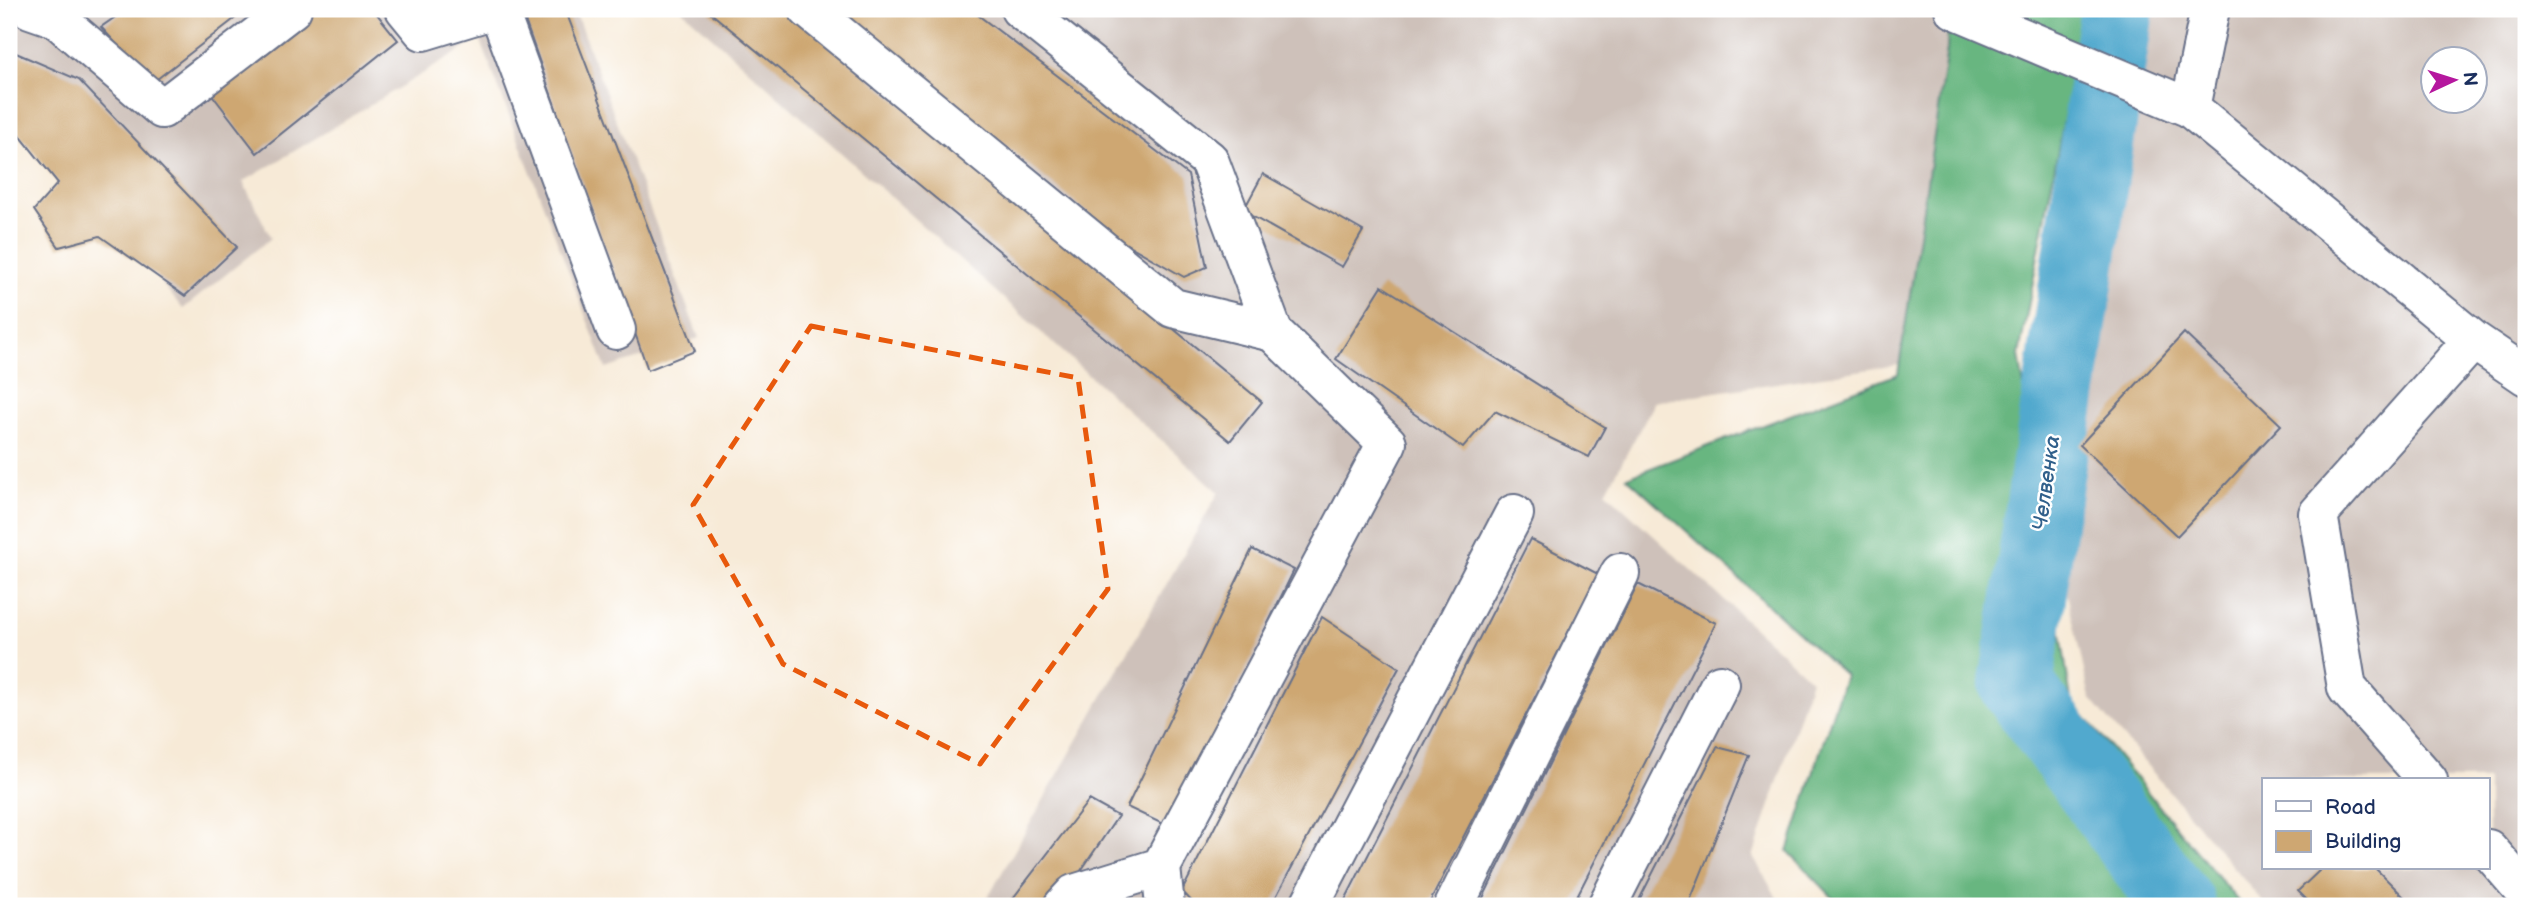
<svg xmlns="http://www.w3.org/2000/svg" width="2535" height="915" viewBox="0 0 2535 915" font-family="'Balsamiq Sans',sans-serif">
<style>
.industrial{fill:#cec1ba;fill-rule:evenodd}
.forest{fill:#68b680;stroke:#42726f;stroke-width:2}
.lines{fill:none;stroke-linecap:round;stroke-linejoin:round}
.river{stroke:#51a9ce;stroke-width:74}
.building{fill:#cea772}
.minor-casing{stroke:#687088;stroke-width:42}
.minor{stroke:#fff;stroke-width:38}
.marked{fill:none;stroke:#e8590c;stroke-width:5;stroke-dasharray:14 9;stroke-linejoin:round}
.labels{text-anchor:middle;stroke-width:5;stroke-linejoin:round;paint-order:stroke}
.water-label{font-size:21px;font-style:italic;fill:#31608b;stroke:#fff}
</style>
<rect width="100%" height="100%" fill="#fff"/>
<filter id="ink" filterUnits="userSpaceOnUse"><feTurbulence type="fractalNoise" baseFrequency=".0143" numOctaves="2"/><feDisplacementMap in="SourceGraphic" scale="14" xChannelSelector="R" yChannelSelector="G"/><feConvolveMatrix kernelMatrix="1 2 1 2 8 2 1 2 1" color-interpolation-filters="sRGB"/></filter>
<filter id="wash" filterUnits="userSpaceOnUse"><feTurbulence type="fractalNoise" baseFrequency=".00686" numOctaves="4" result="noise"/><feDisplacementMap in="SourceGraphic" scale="28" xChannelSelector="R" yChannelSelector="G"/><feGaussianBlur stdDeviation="1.57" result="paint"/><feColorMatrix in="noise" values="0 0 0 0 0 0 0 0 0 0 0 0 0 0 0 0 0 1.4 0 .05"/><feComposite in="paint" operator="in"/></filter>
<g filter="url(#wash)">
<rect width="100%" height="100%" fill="#f7ead7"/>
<path class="industrial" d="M9 9H574L699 338 606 369 480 39 243 182 271 238 183 309 9 98Z
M681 9H2062L2019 347 1655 401 1606 492 1811 680 1753 857 1782 906H983L1219 492Z
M2131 9H2526V906H2266L2090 698 2061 566 2092 223ZM2434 60H2476V102H2434ZM2264 780H2488V868H2264Z"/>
<path class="forest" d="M1949 9H2085L2019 355 2071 700 2242 906H1841L1788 851 1845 675 1627 477 1898 374 1947 50Z"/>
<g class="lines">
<path class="river" d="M2117 9 2016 684 2179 906"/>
</g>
<g id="blocks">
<path class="building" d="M127 9H247L152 83 101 27Z
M314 9H373L398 40 257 153 210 92Z
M521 9H565L695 351 648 370Z
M706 9H786L1262 402 1230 441Z
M838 9H970L1188 175 1207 267 1184 277 1125 243Z
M9 50 79 80 237 247 185 296 100 236 59 247 34 210 58 183 9 122Z
M1263 174 1363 231 1342 267 1243 211Z
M1382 286 1605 427 1589 457 1495 411 1463 448 1336 359Z
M2184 333 2281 425 2177 536 2080 445Z
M1530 539 1598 574 1428 906H1342Z
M1252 549 1294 570 1169 827 1127 807Z
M1638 584 1716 623 1572 906H1479Z
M1322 617 1399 668 1271 906H1196L1182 891Z
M1717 747 1749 755 1690 901 1697 906H1636Z
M1089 800 1118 816 1057 906H1007Z
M2322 868H2375L2413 906H2313L2298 891Z"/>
</g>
</g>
<g filter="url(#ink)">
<use href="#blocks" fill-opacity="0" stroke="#687088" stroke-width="2"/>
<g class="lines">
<defs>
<path id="minor" d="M30 9 56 18 162 109 292 9
M405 9 423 31 495 9
M498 9 616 330
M808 9 1173 308 1273 332 1387 443 1161 867 1165 906
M1020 9 1209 160 1273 332
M1954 9 2190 108
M2210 9 2190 108 2473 340 2526 376
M2428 780 2347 688 2318 514 2473 340
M2488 849 2526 893
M1063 906 1074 894 1161 867
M1309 906 1514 514
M1454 906 1620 573
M1607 906 1720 684"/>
</defs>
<use href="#minor" class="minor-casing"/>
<use href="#minor" class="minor"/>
</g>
</g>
<path class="marked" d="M811 326 1078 378 1108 589 980 764 783 664 693 505Z"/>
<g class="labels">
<g class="water-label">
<text transform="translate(2046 483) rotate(-82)" y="7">Челвенка</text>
</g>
</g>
<rect width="2535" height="915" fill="none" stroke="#fff" stroke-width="35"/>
<rect x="2262" y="778" width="228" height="91" fill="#ffffff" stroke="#a4acbf" stroke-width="2"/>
<rect x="2276" y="801" width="35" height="10" fill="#ffffff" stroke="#a4acbf" stroke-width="2"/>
<text x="2325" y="814" font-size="21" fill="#1b2f5e">Road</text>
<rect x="2276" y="831" width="35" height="21" fill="#cea772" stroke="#a4acbf" stroke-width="2"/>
<text x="2325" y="848" font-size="21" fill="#1b2f5e">Building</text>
<g transform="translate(2454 80) rotate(86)"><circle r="33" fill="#ffffff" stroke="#a4acbf" stroke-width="2"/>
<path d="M0-5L12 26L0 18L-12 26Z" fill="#b5179e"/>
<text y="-10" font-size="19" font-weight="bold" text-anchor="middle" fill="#1b2f5e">N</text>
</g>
</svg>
